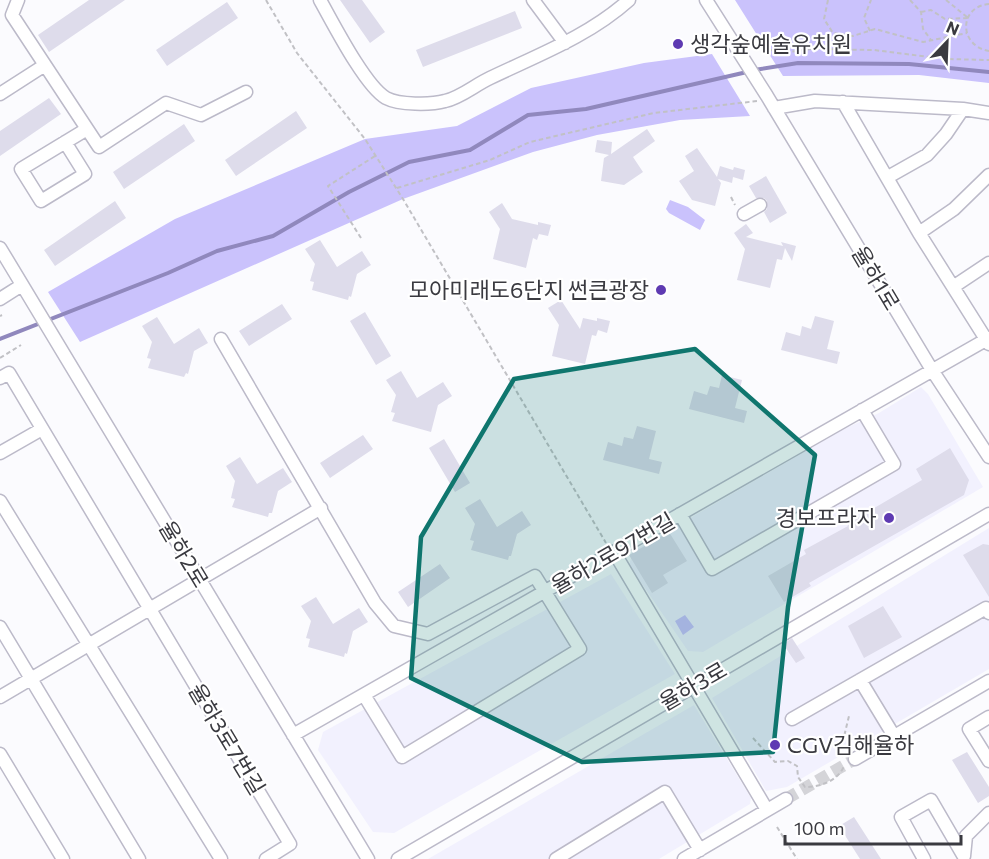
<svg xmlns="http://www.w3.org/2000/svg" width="989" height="859" viewBox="0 0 989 859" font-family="Commissioner,'Noto Sans KR',sans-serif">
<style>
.built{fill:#f2f1fe}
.green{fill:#cac2fc}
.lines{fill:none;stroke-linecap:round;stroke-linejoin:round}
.stream{stroke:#9088bd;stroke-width:4}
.building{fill:#dedceb}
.minor-tunnel{stroke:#d4d4d8;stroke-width:12;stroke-dasharray:12 6;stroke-linecap:butt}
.minor-casing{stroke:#bcbac9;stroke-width:15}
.path{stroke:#c1c1c5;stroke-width:2;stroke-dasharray:4.5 3;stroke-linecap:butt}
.minor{stroke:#fff;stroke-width:12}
.marked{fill:#0f766e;fill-opacity:0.2;stroke:#0f766e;stroke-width:4.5;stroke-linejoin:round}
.poi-dot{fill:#5e3ab2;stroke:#fff;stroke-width:2}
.labels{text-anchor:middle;stroke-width:4.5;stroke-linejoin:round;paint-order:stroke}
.poi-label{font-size:22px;fill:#3a3a40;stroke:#fff;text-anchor:start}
.street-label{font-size:22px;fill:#3a3a40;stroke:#fff}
</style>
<rect width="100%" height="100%" fill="#fbfbfe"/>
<path class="built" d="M921 387 928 394 983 487 703 652 688 651 629 565 633 551 844 429 879 413Z
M989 528V669L787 787 766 791 712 698Z
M611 574 675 674 394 833 373 832 318 750 323 732Z
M694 705 751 798 750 804 659 859H428Z"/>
<path class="green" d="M735 0H989V83L919 75 783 76Z
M712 54 750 116 680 120 597 135 533 152 403 199 80 342 48 292 175 219 365 139 457 126 531 88 644 63Z
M670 200 688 207 705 220 700 230 669 213 666 209Z
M685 615 694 627 683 635 675 621Z"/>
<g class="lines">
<path class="stream" d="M754 70 798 63 909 64 989 72
M0 339 168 273 217 251 273 236 349 192 409 162 470 150 528 115 586 109 747 72"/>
</g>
<path class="building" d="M89 0H125L49 52 38 35Z
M340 0H362L385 32 370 43Z
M227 2 238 18 167 66 156 50Z
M515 11 522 28 423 67 416 50Z
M49 98 61 114 0 156V131Z
M296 111 307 128 236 176 225 160Z
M184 124 195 141 124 189 113 172Z
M647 129 655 141 633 157 643 172 624 185 601 181 604 158 609 155 595 152 597 140 612 142 611 154Z
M697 148 717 177 720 166 733 170 734 167 745 170 743 180 733 177 732 183 718 179 721 183 715 206 692 200 679 181 694 171 685 156Z
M766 176 787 213 770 223 764 212 767 209V201L764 198H756L749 186Z
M115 201 126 218 55 266 44 250Z
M502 203 512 219 538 225V222L551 225 548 236 539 234 537 240 533 238 526 268 493 259 500 229 489 212Z
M746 224 753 233 746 237 783 246 781 242 796 246 792 261 785 248 782 260 777 259 770 288 737 280 745 249 734 233Z
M320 240 337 267 362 251 371 265 357 274 351 297 349 296 348 300 312 290 314 282 310 281 315 264 305 249Z
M561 300 580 329 583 318 597 321V318L610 321 607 333 598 330 596 336 592 335 585 364 552 356 559 325 548 308Z
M282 304 292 319 249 346 239 331Z
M365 312 391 356 376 365 350 321Z
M815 316 834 321 827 349 840 352 837 364 781 350 786 332 800 336 802 326 811 329Z
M157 317 174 344 199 328 208 343 194 351 188 374 186 373 184 377 148 368 151 359 147 358 152 342 142 326Z
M401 371 417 398 443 382 452 396 438 405 431 432 392 421 395 413 391 412 396 395 386 380Z
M722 375 742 380 735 408 747 411 744 423 689 409 694 391 707 395 710 386 719 388Z
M637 426 656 431 649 459 662 462 659 474 603 460 608 442 622 446 624 437 633 439Z
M363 435 373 449 330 478 320 463Z
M444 439 470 483 455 492 429 448Z
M950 448 969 480 964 495 809 583 811 586 784 602 768 576 806 554 804 550 848 526 847 524 922 480 916 469Z
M240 457 257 484 283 468 292 482 278 491 272 513H269L268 517 232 507 235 499 231 498 235 481 226 466Z
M480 499 497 527 522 511 531 525 517 534 511 556H509L508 560 471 550 474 541 470 540 475 524 465 508Z
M669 532 687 561 663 575 668 583 652 593 629 555Z
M983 544 989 545V597L963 555Z
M440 564 450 578 408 607 398 592Z
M316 597 333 624 359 608 368 622 353 631 347 654 345 653 344 657 308 647 310 639 306 638 311 621 301 606Z
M883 606 902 637 864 658 848 626Z
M792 638 805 658 796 663 783 644Z
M967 752 989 787V796L978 803 952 760Z
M854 817 881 859H860L839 826Z"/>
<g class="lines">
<path class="minor-tunnel" d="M786 799 855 759"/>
<defs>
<path id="minor" d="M18 0 12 15 99 147 166 103 201 115 246 92
M320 0C333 23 365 86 386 98 399 105 431 105 445 101 460 98 475 85 490 78 538 55 589 36 629 0
M533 0 565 43
M706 0 767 96 932 370 989 457
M0 94 45 65
M843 102 919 233 989 344
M774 108 815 101 963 109 989 113
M65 142 85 174 41 201 21 169 87 129
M888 177 927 155 946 134 963 109
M744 214 760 205
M919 233 954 209 989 175
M0 248 368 859
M953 287 989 263
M0 299 22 285
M221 339 375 603 394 626 428 634 535 576 580 649 402 757 364 695
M0 378 9 373 290 844 266 859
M0 453 42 429
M0 501 221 859
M680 514 712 569 894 464 862 410
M614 552 767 810
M0 627 139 859
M860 680 894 736
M0 697 321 508
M989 717 969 729 989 761
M792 719 986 608 989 613
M293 735 989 338
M0 754 63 859
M855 759 989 681
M964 856 966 836 989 813
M398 859 989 514
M556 859 665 792 700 850
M684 859 786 799
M924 859 901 817 931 800 963 855"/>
</defs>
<use href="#minor" class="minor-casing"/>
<path class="path" d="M266 0 297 53 365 139 403 199 606 543
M828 0 824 19 833 33 853 36 875 29 923 42 967 33
M910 0 921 12 923 29 931 40
M946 0 967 17
M989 4C958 7 959 46 989 51
M921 12 931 10 945 19 968 18
M870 31 864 18 871 0
M770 50 788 52 812 49 874 50 945 59 989 60
M397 188 490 160 530 142 654 113 757 101
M731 197 735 205
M361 238 328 186 375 156
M0 316 2 315
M0 358 21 345
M753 738 775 762 788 761 797 766 798 777 805 787C820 787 838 781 844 766
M843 757 841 749 849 716
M777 827 797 859"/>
<use href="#minor" class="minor"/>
</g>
<path class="marked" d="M695 349 815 455 788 607 773 752 582 762 411 678 421 537 514 379Z"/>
<g class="poi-dot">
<circle cx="678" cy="44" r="6"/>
<circle cx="661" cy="290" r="6"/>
<circle cx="889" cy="518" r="6"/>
<circle cx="775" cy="745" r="6"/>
</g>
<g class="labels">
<g class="poi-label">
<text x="690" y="52">생각숲예술유치원</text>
<text x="649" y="298" text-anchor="end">모아미래도6단지 썬큰광장</text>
<text x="877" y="526" text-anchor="end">경보프라자</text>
<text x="787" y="753">CGV김해율하</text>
</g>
<g class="street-label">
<text transform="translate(876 278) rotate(59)" y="8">율하1로</text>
<text transform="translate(613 553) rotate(-30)" y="8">율하2로97번길</text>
<text transform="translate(184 554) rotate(59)" y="8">율하2로</text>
<text transform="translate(693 686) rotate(-30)" y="8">율하3로</text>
<text transform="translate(227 739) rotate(59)" y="8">율하3로7번길</text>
</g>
</g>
<g transform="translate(947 42) rotate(23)" stroke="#ffffff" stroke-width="4.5" paint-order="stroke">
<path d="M0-4.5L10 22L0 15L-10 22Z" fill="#3a3a40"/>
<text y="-9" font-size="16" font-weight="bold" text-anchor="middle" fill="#3a3a40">N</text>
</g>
<path d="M785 835v9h176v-9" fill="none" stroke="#3a3a40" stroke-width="3"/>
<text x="794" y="835" font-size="18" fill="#3a3a40" stroke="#ffffff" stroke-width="4.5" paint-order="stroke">100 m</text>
</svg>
